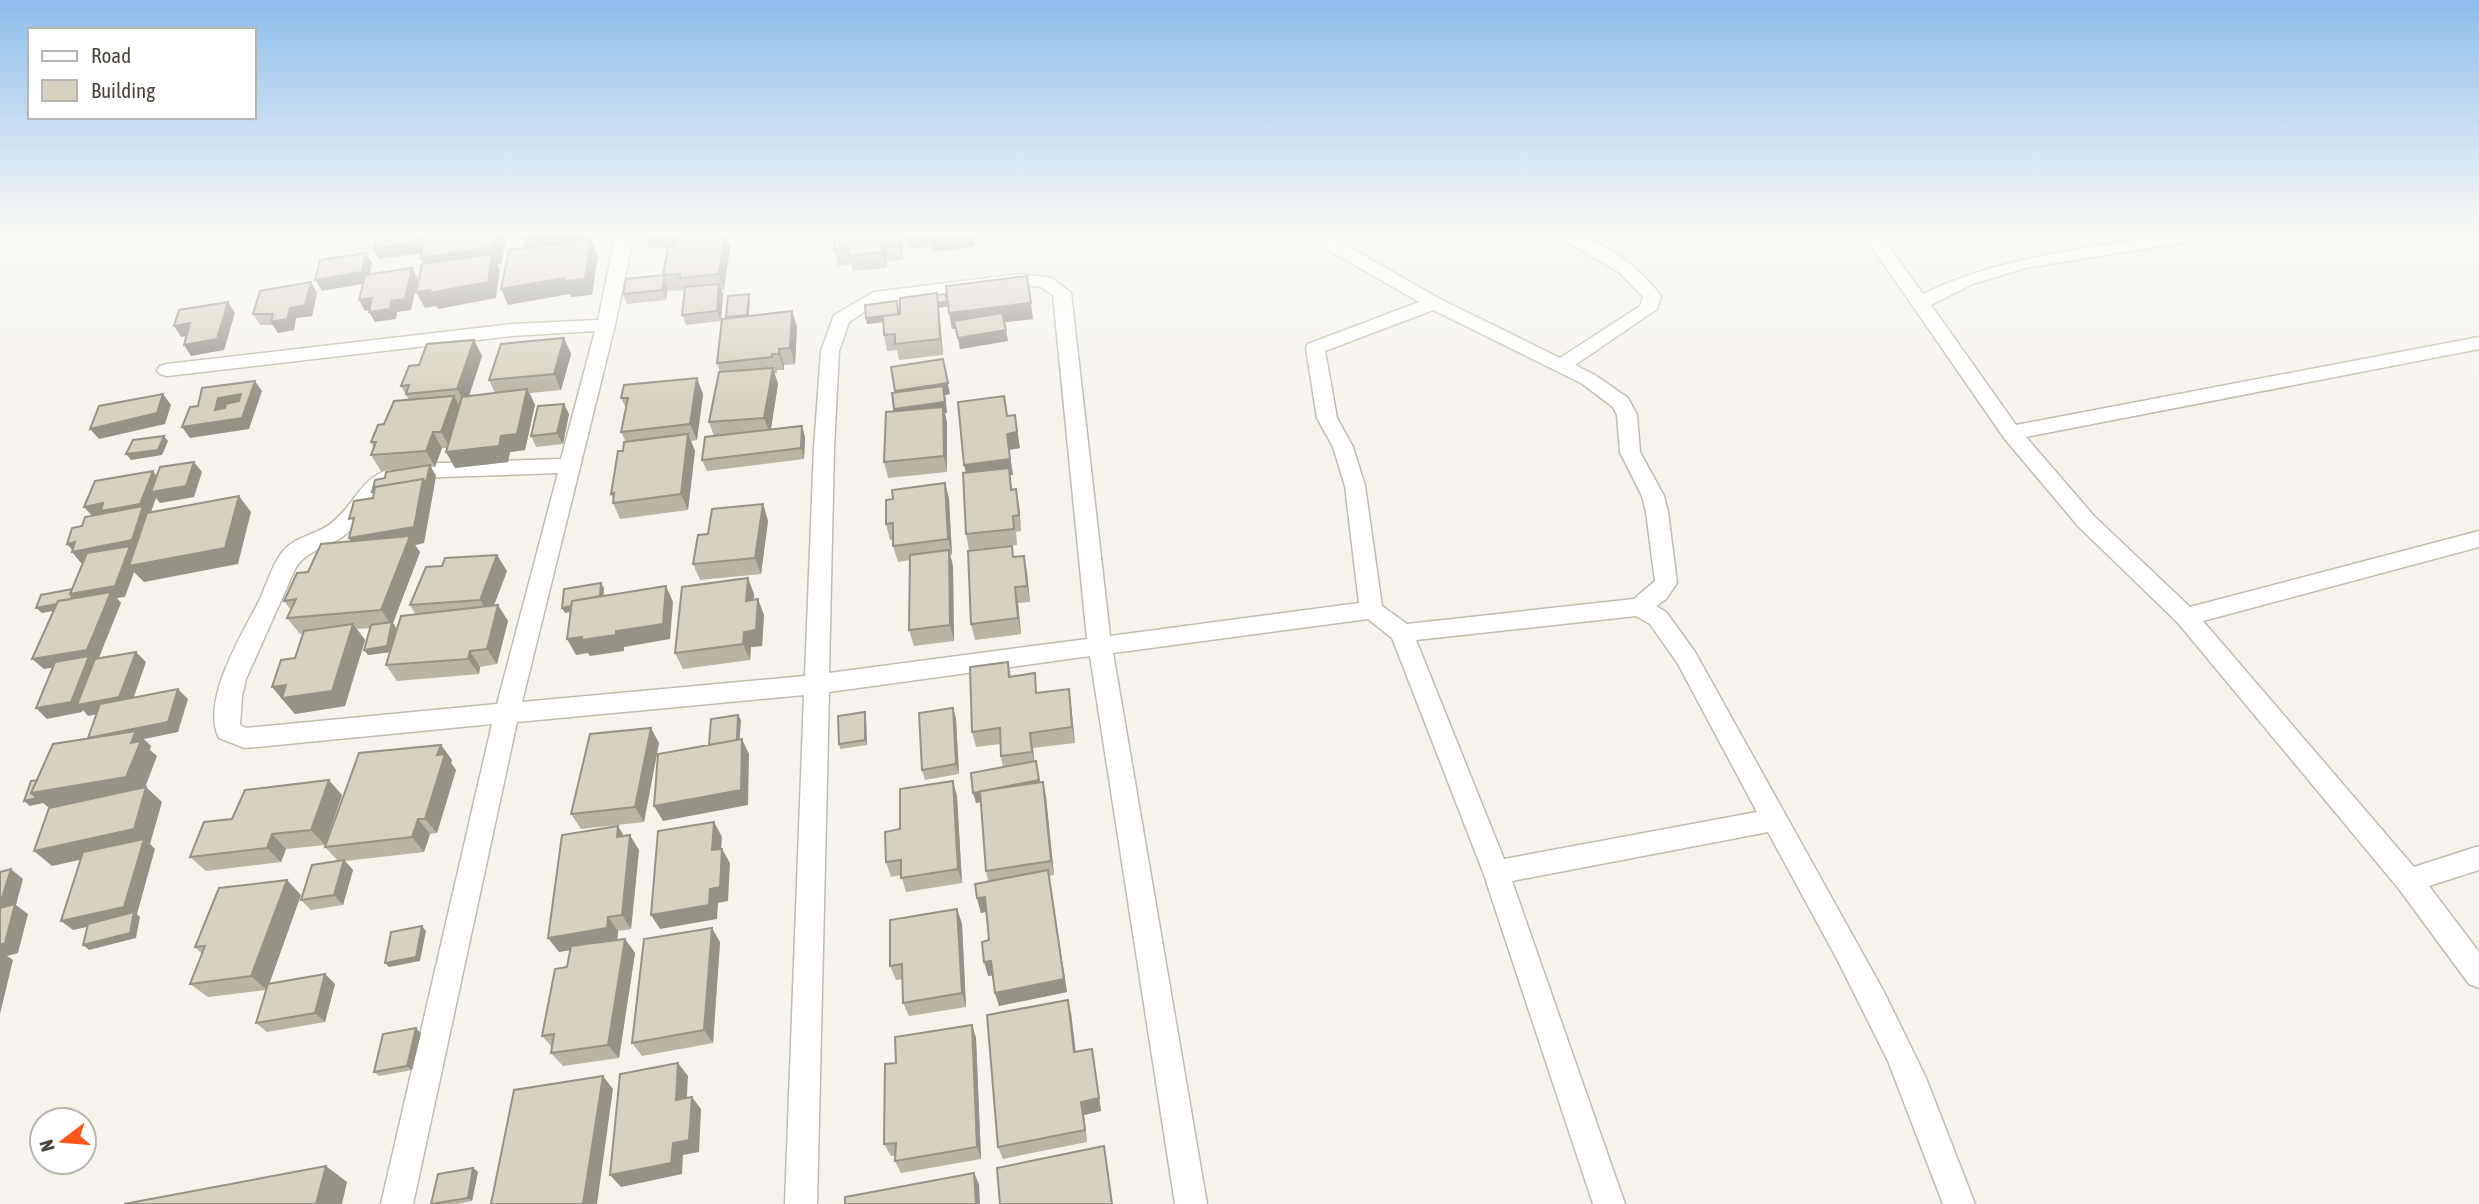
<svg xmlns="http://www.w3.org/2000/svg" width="2479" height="1204" viewBox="0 0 2479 1204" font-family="'Asap Condensed',sans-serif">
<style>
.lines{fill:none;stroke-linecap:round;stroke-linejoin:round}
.minor-casing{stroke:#c1bcac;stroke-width:3}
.minor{fill:#fff;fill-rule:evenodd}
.wall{fill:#b9b4a4}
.shaded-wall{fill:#969286}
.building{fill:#d7d1bf;stroke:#969286;stroke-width:2;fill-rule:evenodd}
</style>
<rect width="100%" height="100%" fill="#f5f3ea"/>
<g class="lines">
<defs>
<path id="minor" d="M616 234H634L615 325 522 702 805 676 814 448 821 351 834 315 874 292 1020 274 1052 278 1071 293 1110 636 1359 603 1345 486 1333 447 1317 418 1306 348 1308 344 1419 302 1308 238 1306 234H1326L1440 299 1560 358 1640 306 1643 297 1619 272 1560 238 1558 234C1596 234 1638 265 1661 296L1657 309 1575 365 1595 375 1628 398 1637 415 1640 452 1664 496 1668 512 1677 583 1666 599 1656 606 1666 612 1695 652 1884 992 1926 1078 1975 1204H1943L1888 1061 1838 961 1768 832 1512 881 1625 1204H1593L1483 872 1392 638 1368 619 1113 653 1207 1204H1175L1090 656 829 692 817 1204H785L804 695 517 722 413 1204H381L492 724 245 748 219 738C200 701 243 633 260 599 267 583 272 565 283 551 295 537 314 535 329 525 365 497 355 473 411 464L561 459 595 331 512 336 167 376 160 374 157 370 160 366 167 364 512 324 598 320ZM1020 284 1041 287 1053 295 1087 639 829 673 834 448 839 351 849 322 879 302ZM1433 310 1581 383 1613 407 1617 415 1620 452 1642 496 1646 512 1655 581 1634 599 1407 624 1382 606 1365 486 1353 447 1337 418 1325 351ZM558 473 497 704 246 728 240 725 242 696 246 679 296 567C308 550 326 548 342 537 371 517 371 485 411 478ZM1636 616 1650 624 1678 664 1757 812 1504 859 1416 640Z
M1863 234H1880L1923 294C1982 266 2035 256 2099 246 2137 239 2173 234 2211 234L2209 238 2203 239 2025 268 1973 284 1931 305 2016 425 2479 337V349L2026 437 2094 516 2190 607 2479 531V547L2203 621 2414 867 2479 846V870L2429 886 2479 952V988L2469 984 2399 889 2178 623 2078 526 2004 438Z"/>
</defs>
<use href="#minor" class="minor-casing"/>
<use href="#minor" class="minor"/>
</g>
<path class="wall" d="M700 234H737V239L728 240 730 248 724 290H722L723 294 721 321 686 325 682 315 685 292 684 290 669 291 668 289 666 300 627 304 623 294 663 275 668 247 649 248 645 238Z
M902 234 903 260 887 262V268L853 271 851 264 838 266 834 250Z
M907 234H974L975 246 932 252 931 247 910 249Z
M317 293 312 316 296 318 294 330 278 333 273 325H260L253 314Z
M749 294 750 300 749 316 792 311 797 327 795 364 784 365V370H777V373H774L778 384 771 429 802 426 805 437 804 459 707 471 702 460 714 436 709 422 720 372 717 363 726 317Z
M937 295 948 303 1033 319 1004 322 1008 341 960 349 956 328 952 329 949 306 939 308 943 355 899 360 897 350 887 351 884 335 883 322 867 324 866 318 899 307V314Z
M564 338 571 354 561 390 530 393 535 405 525 450 510 452 508 462 455 468 446 452 447 448H442L435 467H431L436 476 424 543 415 545 420 552 393 623 396 628 392 647 416 615 410 605 507 571 494 605 508 621 497 664 480 667 479 674 397 681 386 665 390 652 368 655 370 628 357 629 365 640 345 706 295 714 272 687 295 658 303 634H300L287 618 291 610 284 601 308 572 351 541 349 538 385 478 397 470 381 471 371 455 374 448 371 442 384 424 409 400 401 386 419 365 474 340 482 356 469 396 495 393 489 380Z
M895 393 950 394 945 395 947 413H945L947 423V472L888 478 884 462 894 411Z
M703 394 697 440 691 441 695 451 688 510 620 519 613 503V499L611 494 626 442 621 432 626 408 621 398Z
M569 414 563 444 536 447 531 436Z
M1007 416 1020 448 1009 450 1013 475H1010L1012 490 1019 505 1021 531 1016 532 1017 545 969 550 966 534V473Z
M945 483 949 499 952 555H950L953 566 954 641 914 646 909 630 910 560 898 562 893 546V539L890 540 886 524 893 499Z
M763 504 768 521 761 574 700 580 693 564 708 534Z
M1024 556 1030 602 1018 603 1021 634 975 640 971 624 1014 557Z
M754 594 753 600 764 615 762 646 751 647 750 660 683 669 675 653Z
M1008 662 1011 676 1038 693 1071 705 1075 743 1033 748 1034 761 1040 782H1043L1046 797 1054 875 1049 876 1067 992 999 1006 995 993 993 975 988 976 989 940 986 912 981 913 977 898 988 881 986 871 981 802 976 803 1003 767 1001 756 1000 744 976 747 972 732Z
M953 708 956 719 959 774 925 780 922 770Z
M865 712 866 717 867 745 840 749 839 744Z
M659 743 644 822 581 829 571 814Z
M441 745 452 760 451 763 456 770 437 833 430 834 424 852 345 861 353 870 343 905 311 910 301 900 338 861 325 847Z
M342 795 325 845 286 849 281 862 206 871 190 857 232 819Z
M957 796 962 883 906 892 901 875 891 877 886 862 900 829Z
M624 836 639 850 631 929 618 931 617 940 625 939 635 953 619 1058 563 1066 551 1053 552 1047 542 1036 567 967 570 950 559 952Z
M301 895 269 984 325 974 335 984 325 1022 267 1032 256 1023 266 990 208 997 190 984 202 954 195 947Z
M957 909 962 924 966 1007 909 1016 903 1003V979L896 980 890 966Z
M720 942 713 1043 642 1056 632 1043Z
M1071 1013 1076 1052 1092 1049 1101 1111 1084 1115 1087 1142 1003 1159 998 1147Z
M972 1025 976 1038 981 1159 901 1173 895 1161V1156H891L884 1144 896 1063Z
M421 1033 412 1070 379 1076 374 1072Z
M473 1168 478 1172 472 1201 458 1204H432Z"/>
<path class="shaded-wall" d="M419 234H426V235L422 253 379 259 373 249Z
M497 234H505L506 236 502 263 497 264 500 270 496 298 438 309 436 306 425 308 416 292 428 274 420 258Z
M530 234H590V241L528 251 521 235Z
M725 234 730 248 724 290 719 274Z
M765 234H790L766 237Z
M900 234H902L903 260 900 244Z
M974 234 975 246 932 252 930 241Z
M591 240 598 256 592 295 571 297 570 294 508 305 501 289Z
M883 246 887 262V268L883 252Z
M366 253 372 263 368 283 322 291 315 280Z
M412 268 418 279 411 310 397 312 396 319 375 322 369 312 391 301Z
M664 278 668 289 666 300 662 290Z
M311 282 317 293 312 316 296 318 294 330 278 333 271 322 290 308Z
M719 284 723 294 721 321 717 311Z
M937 293 938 303 948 301 949 306 939 308 943 355 940 339Z
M749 294 750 300 748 320 747 315Z
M372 298 378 309 365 311 359 300Z
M897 301 900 320 867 324 866 318Z
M228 302 235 313 224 350 191 356 184 345Z
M1031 303 1033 319 952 329 949 313Z
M792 311 797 327 795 364 790 348Z
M190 323 198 334 181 337 174 326Z
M1006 330 1008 341 960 349 958 338Z
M564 338 571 354 561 390 554 374Z
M474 340 482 356 466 405 457 389Z
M779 349 784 365V370L779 354Z
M943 359 950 394 945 395 947 413H945L947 423V472L944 456 897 420 894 409 897 402 895 391Z
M773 368 778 384 770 434 764 418Z
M697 378 703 394 697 440 690 424Z
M255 381 262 391 249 429 190 438 182 427 215 410 218 398Z
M527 389 535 405 525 450 510 452 508 462 455 468 446 452 501 436Z
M163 394 171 405 165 424 99 439 90 429Z
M454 396 463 412 450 448 441 432Z
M564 404 569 414 563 444 557 433Z
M1015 415 1020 448 1009 450 1013 475H1010L1014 506 968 481 964 465Z
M802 426 805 437 804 459 801 448Z
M433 432 442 448 435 467 426 451Z
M688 434 695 451 688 510 681 494Z
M164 436 168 441 162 455 131 460 126 454Z
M194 462 202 472 194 497 160 503 156 498 150 515 239 496 251 512 238 564 144 582 134 572 125 597 117 598 121 603 98 660 94 661 99 667 136 652 146 662 130 708 88 716 83 710 82 712 47 719 36 708 86 662 44 669 32 659 75 607 42 613 36 608 70 594 127 554 81 563 72 552H74L67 544 94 518 84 507 153 471 161 482Z
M430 465 436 476 424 543 415 545 420 552 393 623 396 628 391 652 368 655 364 650 392 625 381 610 360 554 349 538 379 502 372 492Z
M945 483 949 499 952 555 948 539Z
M1016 489 1019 505 1021 531 1019 515Z
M763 504 768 521 761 574 755 558Z
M949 550 953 566 954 641 950 625Z
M497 555 507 571 490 616 480 600Z
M1024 556 1027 572 1030 602 1027 586Z
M748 578 754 594 752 617 746 601Z
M601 583 604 588 603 607 565 613 562 608Z
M666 586 673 602 670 639 624 647V651L590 656 588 653 576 655 567 639 616 631Z
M1015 587 1018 603 1021 634 1018 618Z
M758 599 764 615 762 646 751 647 750 660 743 644 744 632Z
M498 605 508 621 497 664 487 649Z
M353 624 365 640 345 706 295 714 272 687Z
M470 651 480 667 479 674 468 659Z
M178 689 188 699 178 732 144 739 151 746 150 750 157 756 143 793 49 808 43 803 30 806 24 801 31 793 126 777 88 738Z
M1069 689 1071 705 1075 743 1072 727Z
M953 708 956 719 959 774 956 764Z
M865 712 866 717 867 745 865 740Z
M738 715 741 720 739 749 737 743Z
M651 728 659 743 644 822 635 807Z
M1030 733 1033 748 1035 767 1032 752Z
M742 739 749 754 748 805 663 821 654 806Z
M441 745 452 760 451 763 456 770 437 833 425 819 437 755Z
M1036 761 1041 790 976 803 973 793Z
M329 780 342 795 325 845 311 830Z
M953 781 957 796 962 883 958 869Z
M1043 782 1046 797 1054 875 1051 861Z
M146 787 162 802 150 844 155 849 137 914 140 917 136 938 89 950 83 945 133 917 73 930 61 921 142 846 52 866 34 851Z
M418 819 430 834 424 852 412 837Z
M714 822 722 837 720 865 712 850Z
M618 826 627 841 617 837Z
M272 834 286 849 281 862 267 848Z
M630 835 639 850 631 929 622 915Z
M722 849 730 863 728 901 718 903 717 919 660 929 651 915 710 889Z
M344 860 353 870 343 905 334 895Z
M11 869 23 879 16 905 28 914 18 953 7 956 13 960 0 1014V904Z
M1048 870 1067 992 999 1006 995 993Z
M287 880 301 895 267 990 251 976Z
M985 897 989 911 981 913 977 898Z
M957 909 962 924 966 1007 962 993Z
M608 917 618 931 617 942 559 952 548 938Z
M422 926 426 931 420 961 389 967 385 963Z
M712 928 720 942 713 1043 704 1030Z
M625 939 635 953 619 1058 608 1045Z
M991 961 995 975 988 976 984 962Z
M325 974 335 984 325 1022 315 1013Z
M1068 1000 1071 1013 1077 1065 1074 1052Z
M972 1025 976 1038 981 1159 977 1147Z
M416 1028 421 1033 412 1070 407 1066Z
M1092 1049 1101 1111 1084 1115 1087 1142 1081 1102Z
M678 1063 688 1076 686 1113 676 1100Z
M603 1076 613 1089 597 1204H583Z
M692 1097 701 1109 699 1152 683 1155 682 1174 621 1187 610 1175 673 1143Z
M326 1166 347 1182 342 1204H316Z
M473 1168 478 1172 472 1201 468 1198Z
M974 1173 979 1184 980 1204H976Z"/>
<path class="building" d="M378 234H419L416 243 373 249Z
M425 234H497L494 247 420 258Z
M647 234H681V235L645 238Z
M707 234H725L719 274 680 278V274L663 275 668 247 674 246 676 237Z
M834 234H900V244L883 246V252L849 256V248L834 250Z
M907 234H973V235L930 241V236L908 239Z
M591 240 585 279 564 281V278L501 289 509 250Z
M366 253 362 272 315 280 320 260Z
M492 254 488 282 429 293 430 290 416 292 422 264Z
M412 268 405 299 391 301 390 309 369 312 372 298 359 300 365 275Z
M663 275 664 278 662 290 623 294 626 279Z
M1027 276 1031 303 949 313 946 286Z
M311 282 305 305 290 308 287 319 271 322 273 314H253L260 291Z
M719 284 717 311 682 315 685 287Z
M937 293 940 339 895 344V334L884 335 883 316 900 314V298Z
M749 294 747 315 726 317 728 296Z
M945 294 948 301 938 303 937 295Z
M897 301 898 314 866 318 865 305Z
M228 302 217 339 184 345 190 323 174 326 179 310Z
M792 311 790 348 779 349V354H772V357L717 363 722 319Z
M1002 313 1006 330 958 338 954 321Z
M564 338 554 374 489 380 501 344Z
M474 340 457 389 406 394 409 385 401 386 409 366 419 365 427 344Z
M943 359 948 383 895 391 891 367Z
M773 368 764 418 709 422 719 372Z
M697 378 690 424 621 432 628 398H621L624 385Z
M255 381 242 418 182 427 190 407 198 406 202 388ZM241 394 239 401 226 404 225 408 215 410 218 398Z
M943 386 945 402 894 409 892 393Z
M527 389 517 434 501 436 499 446 446 452 462 397Z
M163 394 157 413 90 429 99 406Z
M454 396 441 432H433L426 451 371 455 376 442H371L378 425 384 424 394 401Z
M1004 396 1007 416 1015 415 1017 432 1007 434 1010 459 964 465 958 402Z
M564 404 557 433 531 436 538 406Z
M943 407 944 456 884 462 886 412Z
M802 426 801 448 702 460 705 437Z
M688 434 681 494 613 503 614 493 611 494 618 451H623L624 442Z
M164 436 158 450 126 454 133 440Z
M194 462 186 486 151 492 160 467Z
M430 465 426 483 423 479 375 487 374 491 372 492 375 480 385 478 386 472Z
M1009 468 1011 490 1016 489 1019 515 1013 516 1014 529 966 534 963 473Z
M153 471 140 504 101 511 103 503 84 507 95 481Z
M423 479 414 527 349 538 354 518 349 519 354 501 373 498 375 487Z
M945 483 948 539 893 546V523L886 524V500L893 499 892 490Z
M239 496 225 548 129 566 147 513Z
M763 504 755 558 693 564 698 535 708 534 712 509Z
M143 506 132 540 72 552 75 542 67 544 72 528 82 526 85 517Z
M410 536 381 610 287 618 296 599 284 601 297 573 308 572 321 544Z
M130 546 115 586 70 594 87 553Z
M1012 546 1013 557 1024 556 1027 586 1015 587 1018 618 971 624 968 551Z
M949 550 950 625 909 630 910 555Z
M497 555 480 600 410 605 426 567 442 566 445 558Z
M748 578 746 601 758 599 756 630 744 632 743 644 675 653 682 587Z
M601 583 600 596 572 601 571 606 562 608 564 589Z
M666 586 663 624 616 631V635L581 640 582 637 567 639 572 601Z
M72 589 70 594 72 596 71 599 58 601 57 604 36 608 41 595Z
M111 592 87 650 32 659 58 601Z
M498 605 487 649 470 651 468 659 386 665 401 616Z
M392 622 387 646 364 650 371 625Z
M353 624 332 691 282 698 286 685 272 687 281 660 295 658 304 631Z
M136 652 119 697 77 705 95 659Z
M89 656 71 702 36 708 55 662Z
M1008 662 1009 677 1035 673 1036 693 1069 689 1072 727 1030 733 1032 752 1001 756 1000 728 972 732 970 667Z
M178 689 168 722 88 738 100 704Z
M953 708 956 764 922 770 919 713Z
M865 712V740L839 744 838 716Z
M738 715 737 740 709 745 711 719Z
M651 728 635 807 571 814 590 734Z
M136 731 131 743 141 741 126 777 31 793 53 744Z
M742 739 741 790 654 806 658 754Z
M441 745 437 755 445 754 425 819H418L412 837 325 847 359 753Z
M1036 761 1039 780 973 793 971 773Z
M37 780 31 793 37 798 24 801 31 781Z
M329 780 311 830 272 834 267 848 190 857 204 822 232 819 245 790Z
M953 781 958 869 901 878V860L886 862 885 832 900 829V789Z
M1043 782 1051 861 986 871 980 791Z
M146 787 134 829 34 851 49 808Z
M714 822 712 850 722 849 720 887 710 889 709 905 651 915 658 831Z
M618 826 617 837 630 835 622 915 608 917 607 928 548 938 562 835Z
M144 839 124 907 61 921 83 852Z
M344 860 334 895 301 900 312 865Z
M11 869 0 904V872Z
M1048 870 1064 979 995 993 991 961 984 962 982 942 989 940 985 897 977 898 975 884Z
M287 880 251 976 190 984 205 946 195 947 219 888Z
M15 904 5 943 0 945V908Z
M957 909 962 993 903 1003 902 964 890 966V920Z
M134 912 130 933 83 945 88 924Z
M422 926 416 957 385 963 391 932Z
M712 928 704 1030 632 1043 644 939Z
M625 939 608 1045 551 1053 554 1034 542 1036 555 969 567 967 571 946Z
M325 974 315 1013 256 1023 268 984Z
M1068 1000 1074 1052 1092 1049 1099 1098 1081 1102 1085 1130 998 1147 987 1015Z
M972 1025 977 1147 895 1161 896 1143 884 1144 885 1064 896 1063 895 1037Z
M416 1028 407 1066 374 1072 383 1034Z
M678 1063 676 1100 692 1097 689 1140 673 1143 671 1163 610 1175 620 1074Z
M603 1076 583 1204H491L514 1090Z
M1104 1146 1112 1204H1000L997 1168Z
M326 1166 316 1204H124Z
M473 1168 468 1198 431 1204 438 1174Z
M974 1173 976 1204H845V1197Z"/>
<linearGradient id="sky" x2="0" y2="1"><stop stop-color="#8dbdec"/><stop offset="0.58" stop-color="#fafaf6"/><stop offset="1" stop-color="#fafaf6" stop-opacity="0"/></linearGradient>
<rect width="2479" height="402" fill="url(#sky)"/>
<rect x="28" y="28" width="228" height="91" fill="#ffffff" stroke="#b7b5af" stroke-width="2"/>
<rect x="42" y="51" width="35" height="10" fill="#ffffff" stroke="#b7b5af" stroke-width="2"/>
<text x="91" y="63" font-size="21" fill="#4a4538">Road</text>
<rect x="42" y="80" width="35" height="21" fill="#d7d1bf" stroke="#b7b5af" stroke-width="2"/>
<text x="91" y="98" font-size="21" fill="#4a4538">Building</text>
<g transform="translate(63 1141) rotate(254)"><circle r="33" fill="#ffffff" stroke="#b7b5af" stroke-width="2"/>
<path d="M0-5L12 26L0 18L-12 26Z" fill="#fd5619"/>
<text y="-10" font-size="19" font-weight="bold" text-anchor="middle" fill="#4a4538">N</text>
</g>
</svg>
